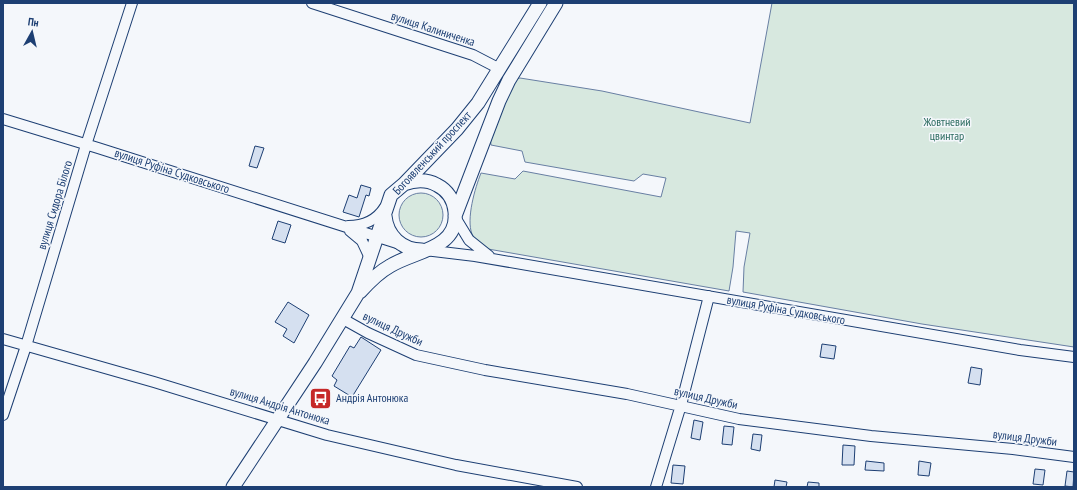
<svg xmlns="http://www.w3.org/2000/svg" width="1077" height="490" viewBox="0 0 1077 490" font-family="'PT Sans Narrow',sans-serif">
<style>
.green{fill:#d7e8df;stroke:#687fa3}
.building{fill:#d5e0f0;stroke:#1d3f73}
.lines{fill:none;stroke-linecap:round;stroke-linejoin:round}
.minor-casing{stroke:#1d3f73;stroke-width:12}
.major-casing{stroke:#1d3f73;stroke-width:15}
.minor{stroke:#f4f7fb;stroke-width:10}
.major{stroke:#f4f7fb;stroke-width:13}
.labels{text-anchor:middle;stroke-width:3;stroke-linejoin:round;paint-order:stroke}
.street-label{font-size:12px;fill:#1d3f73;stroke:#f4f7fb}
.park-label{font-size:12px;fill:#2c6c60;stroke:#f4f7fb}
.poi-label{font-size:12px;fill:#1d3f73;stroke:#f4f7fb;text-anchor:start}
</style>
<rect width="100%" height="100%" fill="#f4f7fb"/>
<path class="green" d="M772 3H1074V347L922 324 743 292 744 267 750 233 736 231 733 267 729 291 488 249C483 245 475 241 472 234 466 219 475 188 481 173L515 179 523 171 661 197 666 178 643 174 634 181 525 162 522 151 491 145 490 136 515 79 520 78 602 91 750 123Z
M399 215a22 22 0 1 1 44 0a22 22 0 1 1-44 0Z"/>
<path class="building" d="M255 146 264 148 257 168 249 166Z
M361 185 371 188 369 196 366 195 359 217 343 212 349 195 357 198Z
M278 221 291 225 285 243 272 239Z
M288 302 309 315 294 343 283 336 287 329 275 322Z
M361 337 381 350 352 397 334 386 337 380 332 376 350 346 354 348Z
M822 344 836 346 834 359 820 357Z
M971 367 982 369 980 385 968 383Z
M694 420 703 422 700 440 691 438Z
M724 426 734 427 732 445 722 444Z
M753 434 762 435 760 451 751 449Z
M843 445 855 446 854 465H842Z
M866 461 884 463V471L865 470Z
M919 461 931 463 929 476 918 475Z
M673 465 685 466 683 484 671 483Z
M1035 469 1045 470 1043 485 1033 484Z
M1067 471 1074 472 1073 487 1065 486Z
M775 480 787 482 786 487H774Z
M808 482 819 483V487H807Z"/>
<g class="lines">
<defs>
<path id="minor" d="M312 3 473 55 500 69
M3 119 98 148 400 244
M455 217 469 240 489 256
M348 226C363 226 377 220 385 207
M350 231 362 241 370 258
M425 250 475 256 1020 350 1074 357
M343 319 368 333 416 355 485 370 627 394 739 419 871 436 1013 449 1074 457
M3 339 154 382 327 435 456 465 577 487
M3 415 26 346 86 145 132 3
M656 487 681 405 709 296"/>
<path id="major" d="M385 216C387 236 402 250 422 250
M455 216 499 101 509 80 556 3
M360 292C369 282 379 272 390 266 414 251 459 249 455 212 454 200 447 190 437 185 426 179 415 180 404 184
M233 487 315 363 358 293 391 195 404 184 457 129 478 103 540 3"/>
</defs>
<use href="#minor" class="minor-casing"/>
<use href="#major" class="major-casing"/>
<use href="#minor" class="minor"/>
<use href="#major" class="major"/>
</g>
<defs>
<symbol id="bus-square" viewBox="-11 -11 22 22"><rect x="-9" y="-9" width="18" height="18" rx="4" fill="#c62828" stroke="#f4f7fb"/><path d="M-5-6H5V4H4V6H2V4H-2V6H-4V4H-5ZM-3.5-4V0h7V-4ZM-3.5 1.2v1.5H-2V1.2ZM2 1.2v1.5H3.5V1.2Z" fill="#fff"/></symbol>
</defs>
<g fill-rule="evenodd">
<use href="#bus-square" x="308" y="386" width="25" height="25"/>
</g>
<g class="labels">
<g class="street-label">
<text transform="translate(433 29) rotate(18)" y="4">вулиця Калиниченка</text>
<text transform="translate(432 153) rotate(-47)" y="4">Богоявленський проспект</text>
<text transform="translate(172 171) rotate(18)" y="4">вулиця Руфіна Судковського</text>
<text transform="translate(55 205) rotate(-73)" y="4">вулиця Сидора Білого</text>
<text transform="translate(786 310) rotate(10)" y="4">вулиця Руфіна Судковського</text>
<text transform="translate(393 329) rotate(25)" y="4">вулиця Дружби</text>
<text transform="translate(706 398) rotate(13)" y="4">вулиця Дружби</text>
<text transform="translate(280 406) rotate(17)" y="4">вулиця Андрія Антонюка</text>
<text transform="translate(1025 438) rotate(7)" y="4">вулиця Дружби</text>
</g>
<g class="park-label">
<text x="947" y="126">Жовтневий<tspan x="947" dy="14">цвинтар</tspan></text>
</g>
<g class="poi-label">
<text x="336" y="402">Андрія Антонюка</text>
</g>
</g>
<rect width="1077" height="490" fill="none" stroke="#1d3f73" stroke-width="8"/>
<g transform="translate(32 32) rotate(8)" stroke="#f4f7fb" stroke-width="3" paint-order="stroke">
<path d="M0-3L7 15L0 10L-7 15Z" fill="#1d3f73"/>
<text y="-6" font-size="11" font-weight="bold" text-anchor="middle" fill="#1d3f73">Пн</text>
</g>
</svg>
